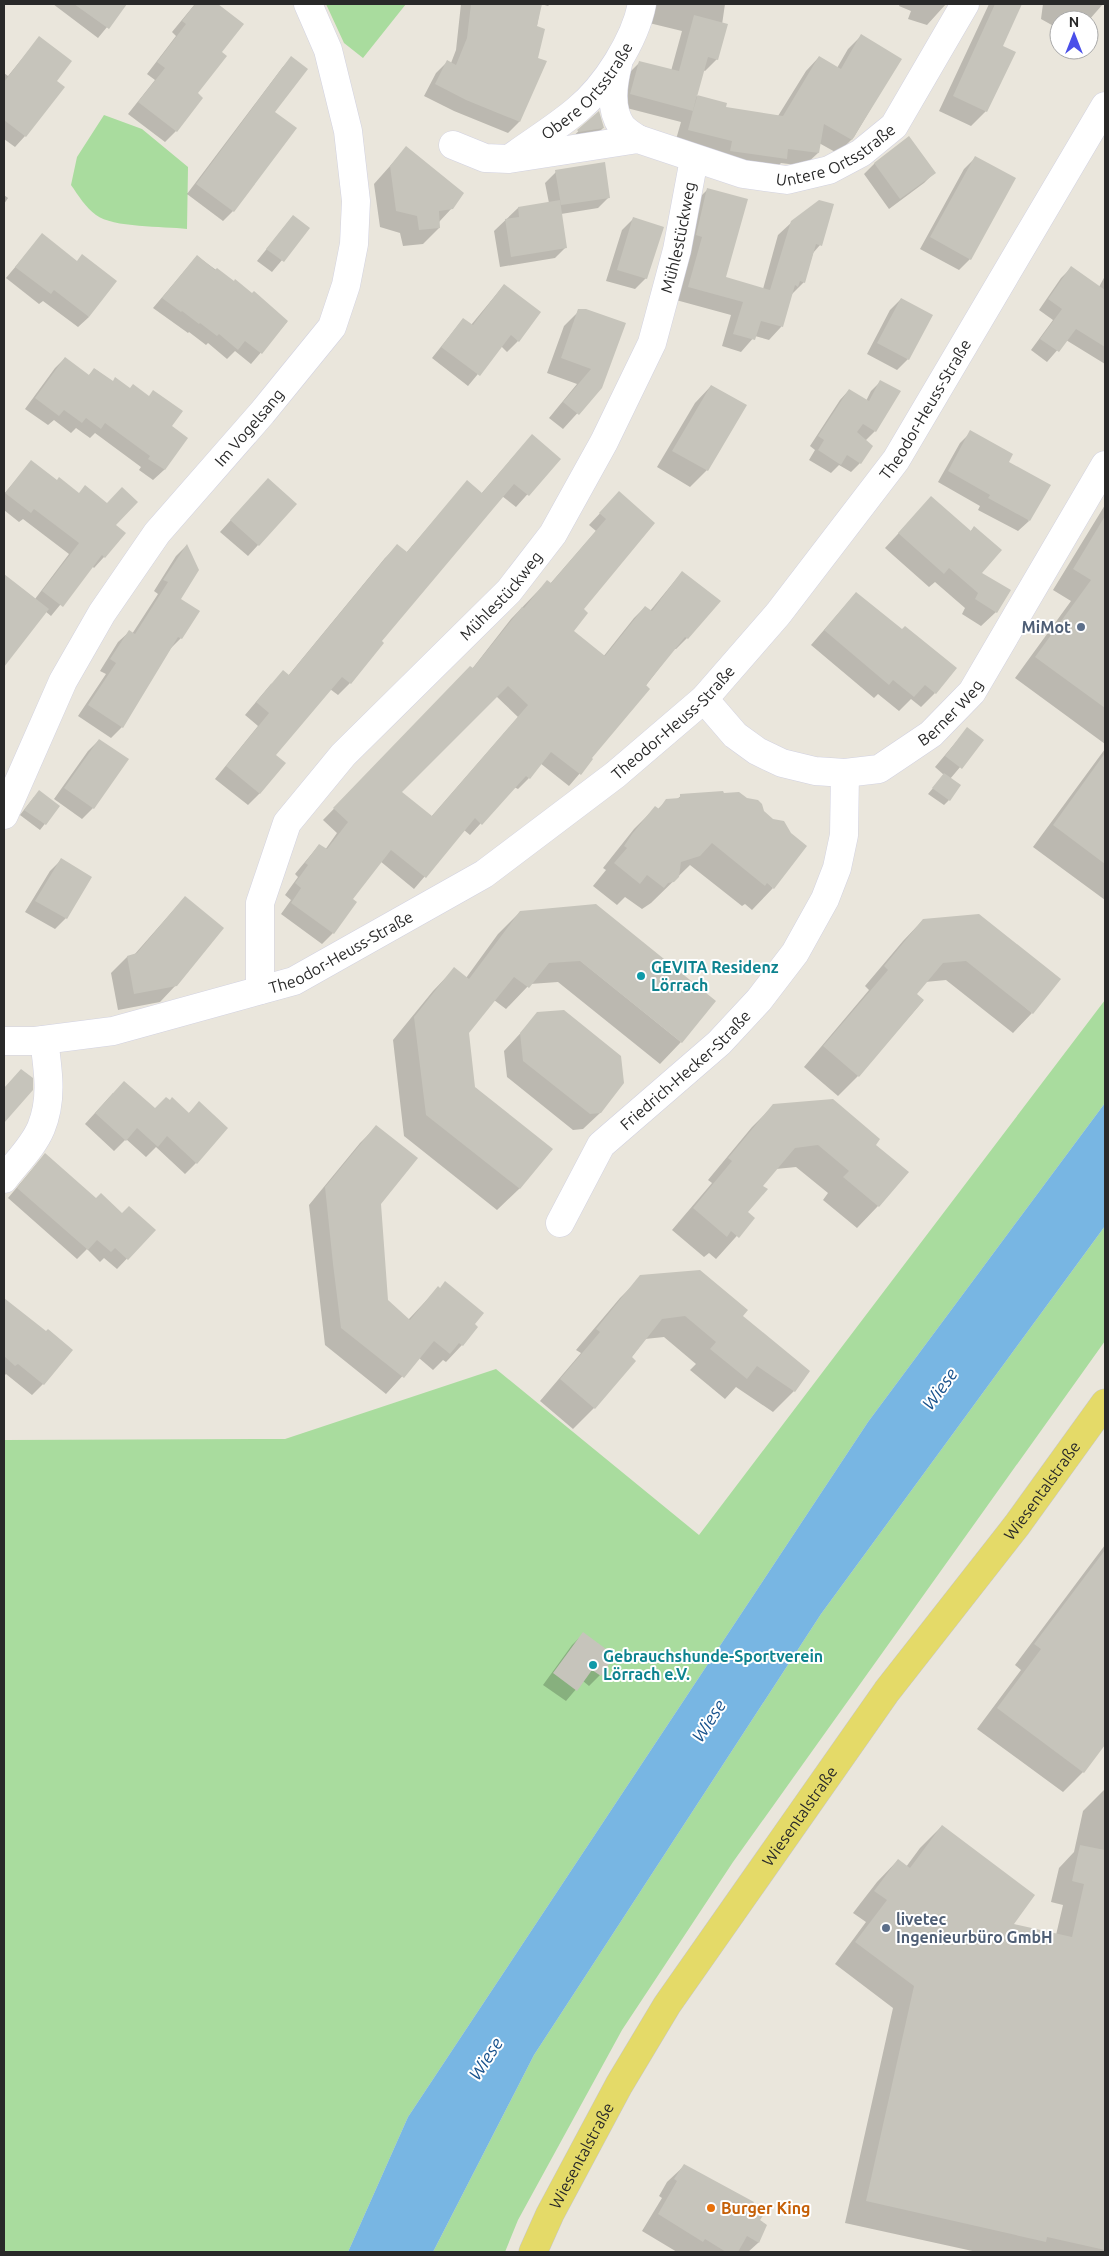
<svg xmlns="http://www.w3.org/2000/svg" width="1109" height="2256" viewBox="0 0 1109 2256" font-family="Ubuntu,sans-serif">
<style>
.green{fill:#a9dc9e}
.water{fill:#78b6e3}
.shadow{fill:#0003;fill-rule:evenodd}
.building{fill:#c6c4bb;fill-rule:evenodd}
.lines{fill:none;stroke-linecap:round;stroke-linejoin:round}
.minor-casing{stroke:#d2d2e1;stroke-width:29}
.primary-casing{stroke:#c7c7c7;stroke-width:29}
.minor{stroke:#fff;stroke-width:28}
.primary{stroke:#e4da68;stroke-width:28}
.service-dot{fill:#5c6f8a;stroke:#fff;stroke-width:2}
.culture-dot{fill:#0f9aa8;stroke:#fff;stroke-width:2}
.food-dot{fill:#e8710a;stroke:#fff;stroke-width:2}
.labels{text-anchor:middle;stroke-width:4;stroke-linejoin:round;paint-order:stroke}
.street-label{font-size:16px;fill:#292929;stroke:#fff}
.service-label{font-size:16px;font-weight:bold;fill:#4e5e75;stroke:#fff;text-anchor:end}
.culture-label{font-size:16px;font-weight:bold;fill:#0d838f;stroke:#fff;text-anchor:start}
.food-label{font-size:16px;font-weight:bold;fill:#c56008;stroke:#fff;text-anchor:start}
.water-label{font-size:18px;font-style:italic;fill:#19538d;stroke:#fff}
</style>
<rect width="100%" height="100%" fill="#eae6dc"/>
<path class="green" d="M326 4H406L363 58 344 43Z
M104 115 142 129 188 167 187 229C163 226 113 228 96 215 86 208 78 195 71 185L77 157Z
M1105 1000V1103L868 1422 408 2117 348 2252H4V1440L285 1439 496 1369 699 1535Z
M1105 1226V1341L733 1862 622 2030 518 2220 505 2252H433L534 2055 821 1614Z"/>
<path class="water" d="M1105 1103V1226L821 1614 534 2055 433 2252H348L408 2117 868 1422Z"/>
<path class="shadow" d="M53 4H126L98 38Z
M195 4H216L242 24 220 52 176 131 165 142 128 114 155 80 147 74 176 36 172 32Z
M461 4H550L548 6 541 4 519 122 508 133 454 111 424 96 436 73 447 62 451 63 456 50Z
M646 4H725L717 59 705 71 703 70 696 96 725 108 778 116 806 71 819 57 837 68 848 49 861 36 900 59 854 137 840 151 837 153 819 143 818 153 804 166 781 163 772 172 675 143 681 122 619 106 628 74 640 62 671 71 682 31 645 22Z
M900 4H946L927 25 908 19 911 11 899 6Z
M989 4H1021L1001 46 986 111 971 126 939 111Z
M1043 4H1103L1089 20H1075L1071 18 1069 20H1059V29L1041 19Z
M39 38 55 81 25 136 15 147 4 139V73L8 76Z
M291 58 273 112 295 129 233 211 223 221 187 194 282 68Z
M598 113 603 128 592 139 567 142Z
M406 148 452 208 439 222V228L423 244 403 246 400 233 380 227 374 184Z
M975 158 970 259 959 270 920 249 964 169Z
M875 163 934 173 924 183 889 209 864 174Z
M556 172 609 197 598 208 561 214 566 247 555 258 500 267 494 231 518 208 549 203 545 183Z
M708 189 725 278 763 289 778 235 792 222 820 245 813 253 804 282 791 295 781 327 769 340 755 336 741 352 722 346 731 315 676 300 695 202Z
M4 195 8 198 4 204Z
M293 216 309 228 272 272 257 261Z
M633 219 646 278 635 289 606 281 622 230Z
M42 235 89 317 78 327 43 301 39 304 6 278Z
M197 256 287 322 251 364 235 351 227 359 208 343 206 345 189 332 188 333 153 308Z
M1071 268 1099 287 1105 276V364L1066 340 1047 362 1031 350 1053 320 1039 310 1061 278Z
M504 285 518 341 507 352 501 346 468 386 432 358 463 319 471 325Z
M901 299 908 359 897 370 867 354 890 310Z
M579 311 601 387 563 429 549 418 577 384 547 373 564 326Z
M65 358 88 376 95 369 187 438 164 470 153 480 139 470 141 467 95 433 90 438 76 428 71 433 54 420 48 425 25 409 55 368Z
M881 381 875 431 865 441 860 463 851 472 839 465 831 473 809 460 815 450 810 446 840 400 849 390 866 401 871 391Z
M711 386 745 406 707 470 690 487 657 467 695 403Z
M971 432 1029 521 1018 531 978 510 980 506 938 482 960 443Z
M521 448 559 459 516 507 502 496 380 641 350 683 338 695 330 689 274 755 260 793 248 805 215 779 258 726 245 715 271 684 288 676 385 558 397 546 406 553 467 482 481 494Z
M31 462 124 533 104 557 94 568 92 566 51 616 45 611 4 662V575L35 599 69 554 23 519 19 522 4 510V494Z
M257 491 258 545 248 556 220 532Z
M619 493 582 609 572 631 603 657 634 618 645 607 650 611 682 572 719 601 687 638 676 649H674L590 758 592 759 569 786 540 763 529 778 518 789 514 787 470 835 464 830 414 889 380 861 352 899 356 902 333 933 322 944 281 914 291 900 285 895 298 877 295 874 319 845 325 850 337 833 323 820 460 679 472 669 511 619 536 593 547 582 550 584 596 531 589 525ZM496 696 518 717 431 817 400 792Z
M931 498 970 532 974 527 980 573 996 612 981 626 962 614 965 608 935 582 929 587 885 548Z
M1105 505V744L1015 678 1071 601 1053 590Z
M186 546 179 600 181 638 170 649 122 727 111 738 78 716 106 674 100 671 118 642 129 632 132 634 158 594 154 591 176 556Z
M856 593 935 693 921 707 911 699 899 711 878 694 874 698 811 645Z
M967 729 983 740 950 779 949 800 944 805 928 794 944 775 935 767Z
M99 740 93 808 82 819 54 799 88 751Z
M1105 749V900L1033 847Z
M681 796 773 888 752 910 745 904 742 906 690 865 651 903 642 909 625 897 617 905 593 886 606 870 603 868 634 829 655 808 658 809 667 800 677 799Z
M34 797 59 806 40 830 20 815Z
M61 860 66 918 55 929 25 912 50 871Z
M185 897 176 985 160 1002 118 1010 111 973 127 957 134 955Z
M520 912 681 1042 660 1064 558 982 530 984 506 1009 494 1000 468 1032 474 1087 551 1149 519 1189 497 1210 404 1136 393 1040 433 991 454 969 466 978 498 934Z
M923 920 1032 1013 1013 1033 946 980 925 982 915 994 923 1001 858 1076 838 1096 804 1067 869 990 865 986 903 941Z
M538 1014 600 1113 583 1129 573 1130 507 1077 504 1051Z
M113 1093 155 1109 188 1114 199 1103 196 1163 185 1174 156 1147 146 1157 126 1139 114 1151 85 1124Z
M774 1105 874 1145 878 1206 857 1228 823 1200 828 1193 796 1167 776 1169 761 1186 746 1213 753 1218 716 1259 709 1253 704 1257 672 1230 712 1183 708 1180 752 1127Z
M376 1127 386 1301 408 1320 438 1288 473 1324 462 1345 446 1362 443 1360 433 1370 419 1358 386 1394 325 1345 309 1205 360 1143Z
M45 1154 96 1200 154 1230 117 1269 104 1258 100 1262 87 1249 77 1259 8 1198Z
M641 1277 741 1316 794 1391 773 1412 736 1387 725 1399 690 1370 696 1364 664 1337 645 1339 594 1408 573 1429 540 1401 581 1353 576 1350 620 1298Z
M4 1299 46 1332 43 1384 32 1395 6 1374 4 1376Z
M1105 1545V1713L1100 1720 1105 1724V1743L1083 1772 1063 1792 977 1729 1021 1670 1015 1665Z
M583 1634 601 1654 600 1675 589 1686 583 1681 566 1701 543 1685 572 1645Z
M1105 1789V2070L1085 2066 1081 2083 1105 2088V2252H977L845 2223 893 2008 835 1964 866 1922 853 1913 877 1882 898 1860 906 1867 920 1848 942 1826 1012 1925 1056 1935 1063 1905 1051 1902 1059 1868 1074 1852 1083 1811Z
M684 2166 766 2225 758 2243 748 2252H677L642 2231 662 2198 659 2196 667 2182Z"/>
<path class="building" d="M74 4H127L109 29Z
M195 4H218L244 24 222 52 227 56 198 93 203 98 177 132 138 102 165 68 157 62 186 24 182 21Z
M471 4H542L537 26 545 29 538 58 547 61 520 122 466 100 435 84 447 60 456 65 467 38Z
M995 4H1022L1003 46 1016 52 987 112 953 96Z
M694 15 728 24 718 60 708 57 693 111 630 94 639 61 679 71Z
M861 34 902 59 852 140 824 124 819 153 788 149 787 159 730 151 732 141 688 130 697 95 727 103 726 107 783 116 819 56 841 69Z
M39 36 72 61 57 81 65 87 26 137 4 120V82Z
M291 56 308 69 275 112 297 128 234 212 196 184Z
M599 111 604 128 579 132 577 130Z
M909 136 936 173 900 199 874 163Z
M406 146 464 193 453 209 439 211 440 228 419 230 417 216 396 211 390 166Z
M975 156 1016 178 971 260 930 237Z
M605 162 610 198 561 205 555 170Z
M707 188 748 199 726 277 770 290 791 221 819 200 834 204 822 246 816 244 805 283 800 281 798 287 795 285 783 327 761 321 755 340 733 334 743 302 688 287 702 237 696 235Z
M560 200 567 248 511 257 505 219 519 217 518 207Z
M293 215 310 228 284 262 266 249Z
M633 217 664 227 647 279 617 270Z
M42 233 77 261 82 254 117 281 89 317 54 290 51 294 15 267Z
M197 255 215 270 217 268 234 281 235 279 252 293 254 291 288 321 262 354 245 341 238 350 219 334 217 336 200 323 199 324 182 311 181 312 162 298Z
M1071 266 1105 290V347L1076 329 1059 352 1040 339 1062 309 1048 299Z
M504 284 541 312 519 342 511 335 480 376 441 347 463 318 473 325Z
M901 298 933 315 909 360 877 343Z
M578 309H586L626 323 602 388 579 415 563 402 591 369 561 358Z
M65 357 89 375 94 368 113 381 115 377 130 388 133 384 149 396 153 390 183 411 172 426 188 438 165 470 148 459 150 456 105 423 101 429 86 418 82 423 64 410 59 416 35 398Z
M880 380 901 391 876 432 863 424 857 432 873 446 861 464 847 455 841 465 818 450 824 440 818 436 849 389 869 401Z
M711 385 747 405 708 471 672 451Z
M970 430 1013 454 1009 462 1051 485 1030 521 988 498 990 495 948 471Z
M532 434 561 459 529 496 514 484 382 641 384 643 351 684 342 677 276 755 286 763 260 794 226 766 269 713 256 702 283 670 289 675 397 544 407 552 467 480 482 493Z
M31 460 57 480 59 477 79 493 85 485 107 503 122 487 138 502 116 525 126 533 105 558 102 555 63 607 42 591 79 543 34 509 31 513 5 493Z
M268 478 297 504 259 546 230 520Z
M619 491 655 523 584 609 588 613 574 631 605 656 645 606 652 611 682 571 721 601 688 639 685 637 646 685 650 689 592 758 593 759 581 775 551 752 530 779 526 776 482 825 475 818 426 878 391 850 353 899 357 902 334 934 291 903 301 888 295 883 308 865 305 863 319 844 327 849 348 822 333 808 470 666 473 668 522 607 524 608 547 580 551 583 606 519 599 513ZM508 686 528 705 432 816 402 792Z
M931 496 971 531 974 526 1002 550 982 573 1011 590 997 613 975 599 978 593 949 568 944 574 898 533Z
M1105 516V708L1035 657 1091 580 1073 569Z
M187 544 199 570 181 599 200 611 182 639 178 637 123 728 88 705 116 663 110 659 129 630 135 634 168 582 163 580Z
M4 574 49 609 4 667Z
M856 592 902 629 905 626 957 668 936 694 925 685 914 697 893 680 889 685 824 630Z
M967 727 984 740 962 769 945 756Z
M99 739 129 759 94 809 64 788Z
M1105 753V864L1053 825Z
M944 773 961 785 950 801 932 788Z
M39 790 60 806 46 825 24 810Z
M723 791 724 793 739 792 747 798 758 800 762 804 764 811 773 819 784 821 791 833 807 846 774 889 767 883 765 886 712 843 700 856 681 862 679 877 674 882 668 883 664 888 647 875 640 884 614 863 627 848 624 846 632 834 655 806 659 809 666 799 680 798V794Z
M61 858 92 877 67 919 35 901Z
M185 896 224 928 177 986 134 994 127 956 137 953Z
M596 904 716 1001 682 1043 580 961 549 963 529 988 514 977 469 1033 475 1087 553 1149 520 1189 426 1115 414 1017 454 967 469 979 520 911Z
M979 914 1061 979 1033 1014 966 961 943 963 917 994 924 1000 859 1077 823 1046 888 970 884 966 923 919Z
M564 1010 621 1056 624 1083 601 1113 590 1114 523 1061 520 1033 537 1012Z
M21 1069 33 1078V1090L4 1123V1088Z
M124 1081 155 1108 166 1097 170 1100 172 1097 189 1113 199 1101 228 1128 197 1164 167 1136 158 1147 137 1128 126 1141 95 1113Z
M833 1099 880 1139 876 1145 909 1172 879 1207 843 1177 849 1171 818 1145 795 1148 763 1186 768 1189 748 1212 755 1218 739 1238 731 1231 727 1237 693 1208 732 1161 728 1158 773 1104Z
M376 1125 418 1158 381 1204 388 1300 410 1320 438 1286 440 1288 445 1281 484 1313 475 1324 478 1327 463 1346 459 1343 450 1354 434 1341 404 1378 341 1328 333 1264 325 1187Z
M45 1153 96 1198 101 1193 122 1213 129 1206 156 1230 128 1260 115 1248 111 1252 97 1240 88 1250 17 1188Z
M700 1270 748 1310 743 1316 810 1371 795 1392 757 1366 747 1379 710 1349 716 1342 685 1316 662 1319 632 1357 636 1361 595 1409 560 1379 600 1332 596 1329 640 1275Z
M4 1298 46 1331 48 1329 73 1350 44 1385 18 1364 15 1366 4 1356Z
M1105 1550V1745L1084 1773 997 1708 1041 1649 1034 1644Z
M583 1632 606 1649 603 1654 612 1660 601 1676 592 1670 577 1691 553 1673Z
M942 1825 1035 1895 1014 1924 1072 1937 1084 1884 1072 1881 1080 1845 1105 1850V2250L1047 2237 1046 2242 866 2201 914 1986 855 1942 887 1900 874 1891 898 1859 910 1868Z
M684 2164 754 2202 753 2204 766 2211 760 2220 767 2225 759 2243 747 2236 738 2252H726L705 2239 703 2242 658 2214 677 2181 674 2179Z"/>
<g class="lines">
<defs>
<g id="minor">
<path d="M618 64C613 84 609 108 622 127 626 131 633 136 638 139"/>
<path id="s1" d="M453 145 485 158 509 159 638 139 743 174 787 180 829 170 861 153 894 126 965 4"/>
<path id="s2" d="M512 157C534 141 557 127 577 110 606 86 635 40 642 4"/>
<path id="s3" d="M704 699 735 735 757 751 782 763 815 771 845 773 879 769 931 734 972 692 1105 465"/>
<path id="s4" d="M4 815 63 681 102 613 157 533 262 413 332 327 346 285 354 244 356 201 348 131 328 50 308 4"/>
<path id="s5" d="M260 990V903L287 823 343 755 509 591 553 534 604 442 652 343 677 250 694 159"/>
<path id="s6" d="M4 1041H35L113 1031 294 981 484 874 615 775 704 699 778 614 896 460 1105 106"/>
<path d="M4 1179C16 1163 33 1147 41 1128 53 1099 48 1070 44 1040"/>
<path id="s7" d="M560 1223 601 1145 719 1043 759 1000 795 953 825 899 837 868 844 835 845 773"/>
</g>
<g id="primary">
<path id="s8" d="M533 2252 550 2214 619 2085 667 2005 887 1691 1017 1525 1105 1403"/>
</g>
</defs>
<use href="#minor" class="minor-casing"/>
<use href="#primary" class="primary-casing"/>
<use href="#minor" class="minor"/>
<use href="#primary" class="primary"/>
</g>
<g class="service-dot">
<circle cx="1081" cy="627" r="5"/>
<circle cx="886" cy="1928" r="5"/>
</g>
<g class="culture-dot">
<circle cx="641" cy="976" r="5"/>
<circle cx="593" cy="1665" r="5"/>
</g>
<circle class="food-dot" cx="711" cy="2208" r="5"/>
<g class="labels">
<g class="street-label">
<text dy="6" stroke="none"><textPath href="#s2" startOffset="101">Obere Ortsstraße</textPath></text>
<text dy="6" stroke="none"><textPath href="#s1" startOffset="399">Untere Ortsstraße</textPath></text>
<text dy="6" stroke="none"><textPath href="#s5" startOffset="889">Mühlestückweg</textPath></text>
<text dy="6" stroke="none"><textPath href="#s6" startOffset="1162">Theodor-Heuss-Straße</textPath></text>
<text dy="6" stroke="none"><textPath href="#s4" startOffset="462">Im Vogelsang</textPath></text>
<text dy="6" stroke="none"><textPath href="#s5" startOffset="484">Mühlestückweg</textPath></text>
<text dy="6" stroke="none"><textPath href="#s3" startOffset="292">Berner Weg</textPath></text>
<text dy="6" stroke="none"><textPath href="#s6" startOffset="758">Theodor-Heuss-Straße</textPath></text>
<text dy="6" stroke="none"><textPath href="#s6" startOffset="352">Theodor-Heuss-Straße</textPath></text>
<text dy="6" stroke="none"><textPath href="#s7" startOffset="201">Friedrich-Hecker-Straße</textPath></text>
<text dy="6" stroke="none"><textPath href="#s8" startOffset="918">Wiesentalstraße</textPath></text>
<text dy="6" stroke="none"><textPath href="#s8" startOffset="512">Wiesentalstraße</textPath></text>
<text dy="6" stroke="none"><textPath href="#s8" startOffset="108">Wiesentalstraße</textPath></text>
</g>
<g class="service-label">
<text x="1071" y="633">MiMot</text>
<text x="896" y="1925" text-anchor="start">livetec<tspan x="896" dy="18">Ingenieurbüro GmbH</tspan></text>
</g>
<g class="culture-label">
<text x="651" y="973">GEVITA Residenz<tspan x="651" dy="18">Lörrach</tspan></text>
<text x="603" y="1662">Gebrauchshunde-Sportverein<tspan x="603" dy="18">Lörrach e.V.</tspan></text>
</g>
<g class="food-label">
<text x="721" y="2214">Burger King</text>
</g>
<g class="water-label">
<text transform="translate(940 1389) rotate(-54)" y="6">Wiese</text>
<text transform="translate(709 1721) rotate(-57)" y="6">Wiese</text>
<text transform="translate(486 2059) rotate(-57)" y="6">Wiese</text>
</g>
</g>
<rect width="1109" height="2256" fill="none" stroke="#292929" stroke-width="10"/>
<g transform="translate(1074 35)"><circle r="24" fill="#ffffff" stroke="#a9a9a9"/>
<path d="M0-4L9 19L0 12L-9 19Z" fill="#4a4fe9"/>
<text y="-8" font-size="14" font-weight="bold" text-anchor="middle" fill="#292929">N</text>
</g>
</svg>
